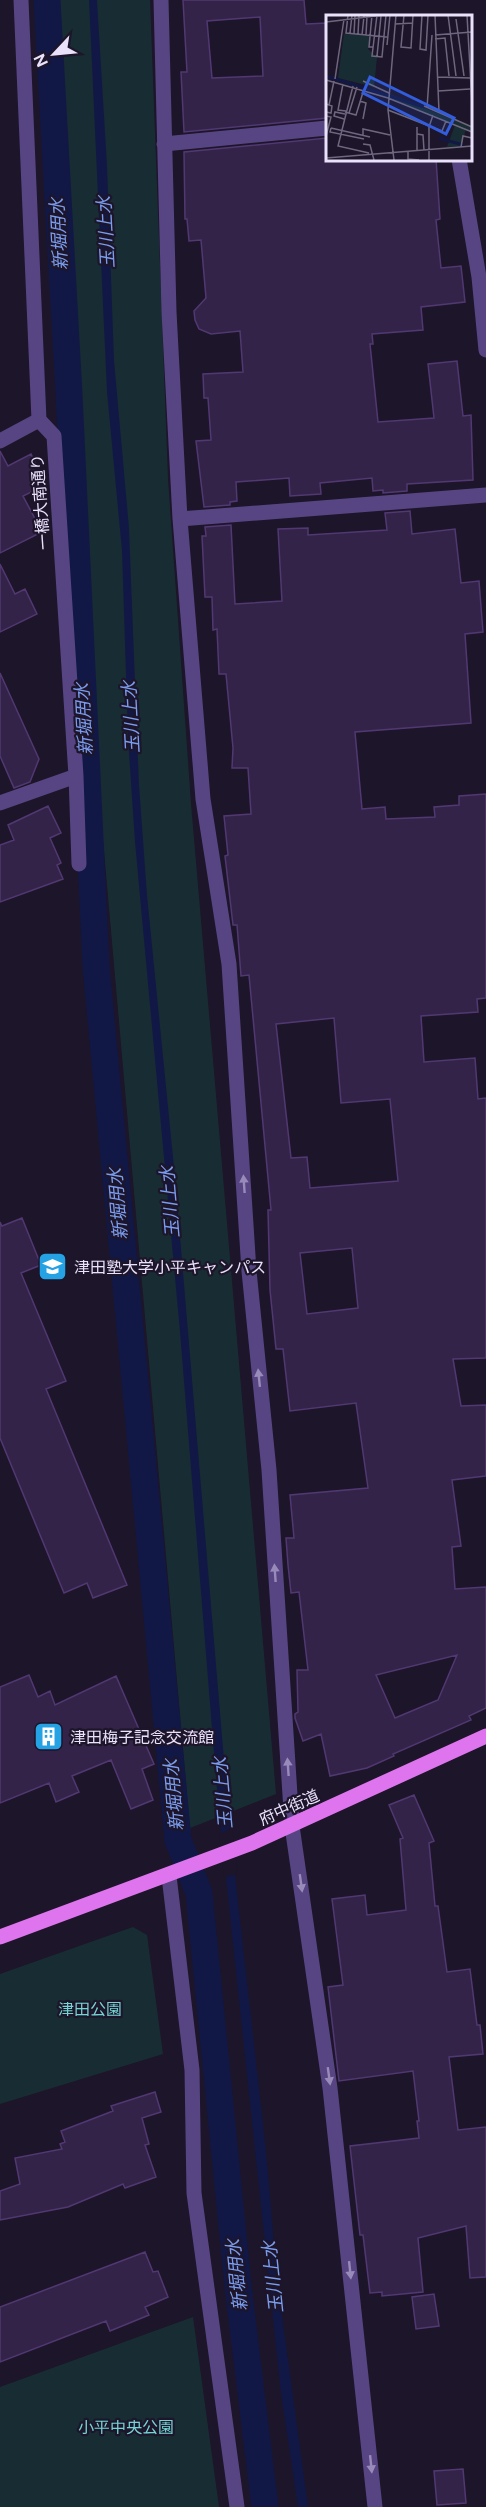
<svg xmlns="http://www.w3.org/2000/svg" width="486" height="2507" viewBox="0 0 486 2507" font-family="Figtree,'Noto Sans JP',sans-serif">
<style>
.green{fill:#182d33}
.water{fill:#121845}
.pier{fill:#1d152a}
.lines{fill:none;stroke-linecap:round;stroke-linejoin:round}
.canal{stroke:#121845;stroke-width:27}
.building{fill:#342348;stroke:#513872;stroke-width:1.5;fill-rule:evenodd}
.minor{stroke:#574583;stroke-width:15}
.major{stroke:#df75ee;stroke-width:15}
.oneway{fill:#998bb9}
.labels{text-anchor:middle;stroke-width:4.5;stroke-linejoin:round;paint-order:stroke}
.street-label{font-size:16px;fill:#eae1fb;stroke:#1d152a}
.poi-label{font-size:16px;fill:#eae1fb;stroke:#1d152a;text-anchor:start}
.park-label{font-size:16px;fill:#74d4d4;stroke:#1d152a}
.water-label{font-size:18px;font-style:italic;fill:#7b9def;stroke:#1d152a}
.inset-river{fill:none;stroke:#121845;stroke-width:3}
.inset-road{fill:none;stroke:#6f677e;stroke-width:1.5}
.view{fill:#325ddc;fill-opacity:0.15;stroke:#325ddc;stroke-width:3}
.inset-edge{fill:none;stroke:#eae1fb;stroke-width:3}
</style>
<rect width="100%" height="100%" fill="#1d152a"/>
<path class="green" d="M43 0H150L168 479 191 804 276 1794 190 1828 58 328Z
M133 1927 147 1935 163 2054 0 2104V1974Z
M193 2317 219 2507H0V2387Z"/>
<path class="water" d="M89 0H97L107 165 114 360 129 528 139 785 147 895 175 1177 230 1831 266 2151 277 2279 308 2507H298L281 2393 218 1803 180 1332 135 842 128 738 122 551 107 392Z"/>
<path class="pier" d="M232 1828 238 1873 224 1878 219 1834Z"/>
<g class="lines">
<path class="canal" d="M47 0 69 394 96 966 178 1840 199 1893 238 2286 265 2507"/>
</g>
<path class="building" d="M183 0H304L306 24 327 23V118L184 132 181 72H187ZM260 17 263 76 212 78 207 21Z
M327 138V159H436L440 219 436 220 441 268 461 266 465 302 421 307 423 330 372 334 373 344H370L378 422 434 418 428 364 457 361 463 416 471 415 473 480 407 484V491L383 493V490L373 491 372 478 320 483 321 494 290 496 289 478 236 482 237 501 230 502V505L204 507 196 441 211 440 208 398H204L203 374 243 372 240 331 211 334 199 329 195 320 194 311 206 298 201 240 189 241 187 219H185L184 152Z
M0 451 8 466 31 454 46 485 23 496 42 532 0 553Z
M410 511 412 534 455 529 461 583 479 581 483 632 465 634 471 723 355 732 362 809 385 807 386 819 435 817 434 807 459 805V796L486 794V998L477 999 478 1012 421 1016 424 1062 475 1058 478 1099 486 1098V1358L453 1359 461 1406 486 1405V1476L452 1480 461 1546 452 1547 455 1589 486 1587V1708L469 1716 471 1720 393 1754 394 1756 367 1768 330 1776 321 1734 303 1741 295 1718V1714L298 1712 297 1670H308L299 1592 291 1593 288 1565 286 1538H294L290 1495 368 1488 356 1403 290 1411 283 1349H276L270 1290 268 1210H271L249 975 241 976 237 925H233L225 856 228 855 224 816 251 814 248 768H232L233 748 226 674H219L217 629 213 630 212 597H205L202 536H206L205 527 231 525 235 604 282 601 278 529 308 528V535L387 530 385 513ZM334 1018 341 1103 390 1099 398 1181 310 1188 307 1157 291 1158 276 1024ZM352 1248 358 1308 307 1314 300 1253ZM457 1655 438 1700 395 1718 376 1675Z
M0 564 15 594 25 589 37 614 0 632Z
M0 673 39 759 30 782 14 788 0 756Z
M48 806 61 833 50 838 61 863 57 865 63 879 0 902V845L14 840 8 825Z
M22 1218 41 1265 21 1273 66 1381 46 1389 127 1585 93 1598 87 1583 64 1593 0 1438V1222L2 1226Z
M29 1675 38 1697 50 1691 55 1705 116 1676 154 1764 142 1769 153 1800 131 1809 111 1760 72 1776 79 1792 56 1802 49 1783 0 1803V1687Z
M414 1795 434 1841 429 1843 435 1906H438L447 1972 470 1969 477 2025H480L483 2054 449 2057 458 2130 486 2127V2277L470 2278 466 2226 418 2238 423 2292 382 2296V2292L370 2293 363 2235H360L350 2146 419 2138 417 2121H419L413 2071 339 2081 328 1987 343 1985 332 1899 365 1895 367 1915 406 1910 400 1839 403 1838 389 1805Z
M155 2092 161 2112 142 2118 149 2144 145 2145 156 2177 125 2188 123 2184 68 2207 0 2220V2191L20 2184 15 2158 62 2149 60 2144 65 2142 61 2131 113 2111 111 2106Z
M145 2252 153 2272 158 2271 168 2297 145 2307 149 2315 110 2331 106 2321 0 2362V2307Z
M434 2294 439 2326 416 2329 412 2297Z
M463 2469 466 2503 437 2505 434 2471Z"/>
<g class="lines">
<path class="minor" d="M21 0 39 420 54 436 76 776 79 864
M161 0 169 312 180 519 203 799 229 964 249 1271 269 1470 292 1826 330 2088 375 2507
M164 144 327 128
M459 159 479 277 486 350
M0 441 39 420
M180 519 486 495
M0 803 76 776
M169 1876 192 2070 194 2193 237 2507"/>
<path class="major" d="M0 1937 252 1843 486 1736"/>
</g>
<defs><path id="oneway-solid" d="M-6-.8H1V-3.2L6.5 0L1 3.2V.8H-6Z" transform="scale(1.5)"/></defs>
<g class="oneway">
<use href="#oneway-solid" transform="translate(244 1184) rotate(-94)"/>
<use href="#oneway-solid" transform="translate(259 1378) rotate(-96)"/>
<use href="#oneway-solid" transform="translate(275 1573) rotate(-94)"/>
<use href="#oneway-solid" transform="translate(288 1767) rotate(-94)"/>
<use href="#oneway-solid" transform="translate(301 1883) rotate(82)"/>
<use href="#oneway-solid" transform="translate(329 2076) rotate(82)"/>
<use href="#oneway-solid" transform="translate(350 2270) rotate(84)"/>
<use href="#oneway-solid" transform="translate(371 2464) rotate(84)"/>
</g>
<defs>
<symbol id="university-square" viewBox="-11 -11 22 22"><rect x="-9" y="-9" width="18" height="18" rx="4" fill="#24a2e4" stroke="#1d152a"/><path d="M0-5L7-2L0 1L-7-2ZM-4 1L0 2.5L4 1V4Q0 6-4 4Z" fill="#fff"/></symbol>
<symbol id="building-square" viewBox="-11 -11 22 22"><rect x="-9" y="-9" width="18" height="18" rx="4" fill="#24a2e4" stroke="#1d152a"/><path d="M-4-6H4V6H1V3H-1V6H-4ZM-2.5-4.3h1.7v1.8h-1.7ZM.8-4.3h1.7v1.8H.8ZM-2.5-1h1.7V.8h-1.7ZM.8-1h1.7V.8H.8Z" fill="#fff"/></symbol>
</defs>
<g fill-rule="evenodd">
<use href="#university-square" x="36" y="1250" width="33" height="33"/>
<use href="#building-square" x="32" y="1720" width="33" height="33"/>
</g>
<g class="labels">
<g class="street-label">
<text transform="translate(40 502) rotate(-94)" y="6">一橋大南通り</text>
<text transform="translate(289 1807) rotate(-24)" y="6">府中街道</text>
</g>
<g class="poi-label">
<text x="74" y="1273">津田塾大学小平キャンパス</text>
<text x="70" y="1743">津田梅子記念交流館</text>
</g>
<g class="park-label">
<text x="90" y="2015">津田公園</text>
<text x="126" y="2433">小平中央公園</text>
</g>
<g class="water-label">
<text transform="translate(106 232) rotate(-93)" y="6">玉川上水</text>
<text transform="translate(59 234) rotate(-93)" y="6">新堀用水</text>
<text transform="translate(131 717) rotate(-93)" y="6">玉川上水</text>
<text transform="translate(84 719) rotate(-93)" y="6">新堀用水</text>
<text transform="translate(170 1202) rotate(-95)" y="6">玉川上水</text>
<text transform="translate(118 1204) rotate(-95)" y="6">新堀用水</text>
<text transform="translate(223 1793) rotate(-95)" y="6">玉川上水</text>
<text transform="translate(174 1795) rotate(-95)" y="6">新堀用水</text>
<text transform="translate(237 2275) rotate(-96)" y="6">新堀用水</text>
<text transform="translate(273 2277) rotate(-96)" y="6">玉川上水</text>
</g>
</g>
<g transform="translate(326 15)">
<rect width="146" height="146" fill="#1d152a"/>
<path d="M18 19 44 21 42 34 51 42 48 72 12 63ZM64 79 145 112V116L140 114 135 131 121 132 129 110 64 83Z" fill="#182d33"/>
<path class="inset-river" d="M0 61 98 92M113 123 137 130"/>
<path class="inset-road" d="M22 0 20 18 61 22M46 0 43 32H47M51 0 46 41 56 42 60 0M78 0 75 32 85 33 87 0M96 0 94 34 100 35 102 0M109 0 113 97M122 0 130 61M141 0 146 89M130 4 138 61M0 7 58 0M69 9 87 8M24 18 26 0M28 19 29 0M32 19 33 0M36 20 38 1M40 20 41 1M109 20 146 17M109 24 119 23 123 61M61 30 64 0M51 41 55 1M112 62 144 63M9 64 18 4M0 65 62 83 146 117M37 66 63 78M17 69 12 95 20 96M27 71 12 131 43 138M112 76 144 74M34 86 40 88 37 104M0 89 6 91 5 98 0 97M3 90 8 66M98 91 146 112M101 93 106 20M62 95 116 116 120 106M19 97 30 100 38 74M23 98 31 72M0 101 5 102 0 121M18 104 8 101 9 97 19 99M91 112V135M5 113 44 122M5 113 4 117 38 124M91 119 97 120 98 135M37 120V114L64 120M37 129 44 130 48 145M135 132 137 121 146 123M82 136V144L93 145M0 143 146 131M68 145 62 95 70 0M103 145V112L107 100"/>
<path class="view" d="M44 62 128 103 120 119 37 78Z"/>
<rect width="146" height="146" class="inset-edge"/>
</g>
<g transform="translate(54 54) rotate(244)" stroke="#1d152a" stroke-width="4.5" paint-order="stroke">
<path d="M0-4.5L10 22L0 15L-10 22Z" fill="#eae1fb"/>
<text y="-9" font-size="16" font-weight="bold" text-anchor="middle" fill="#eae1fb">N</text>
</g>
</svg>
